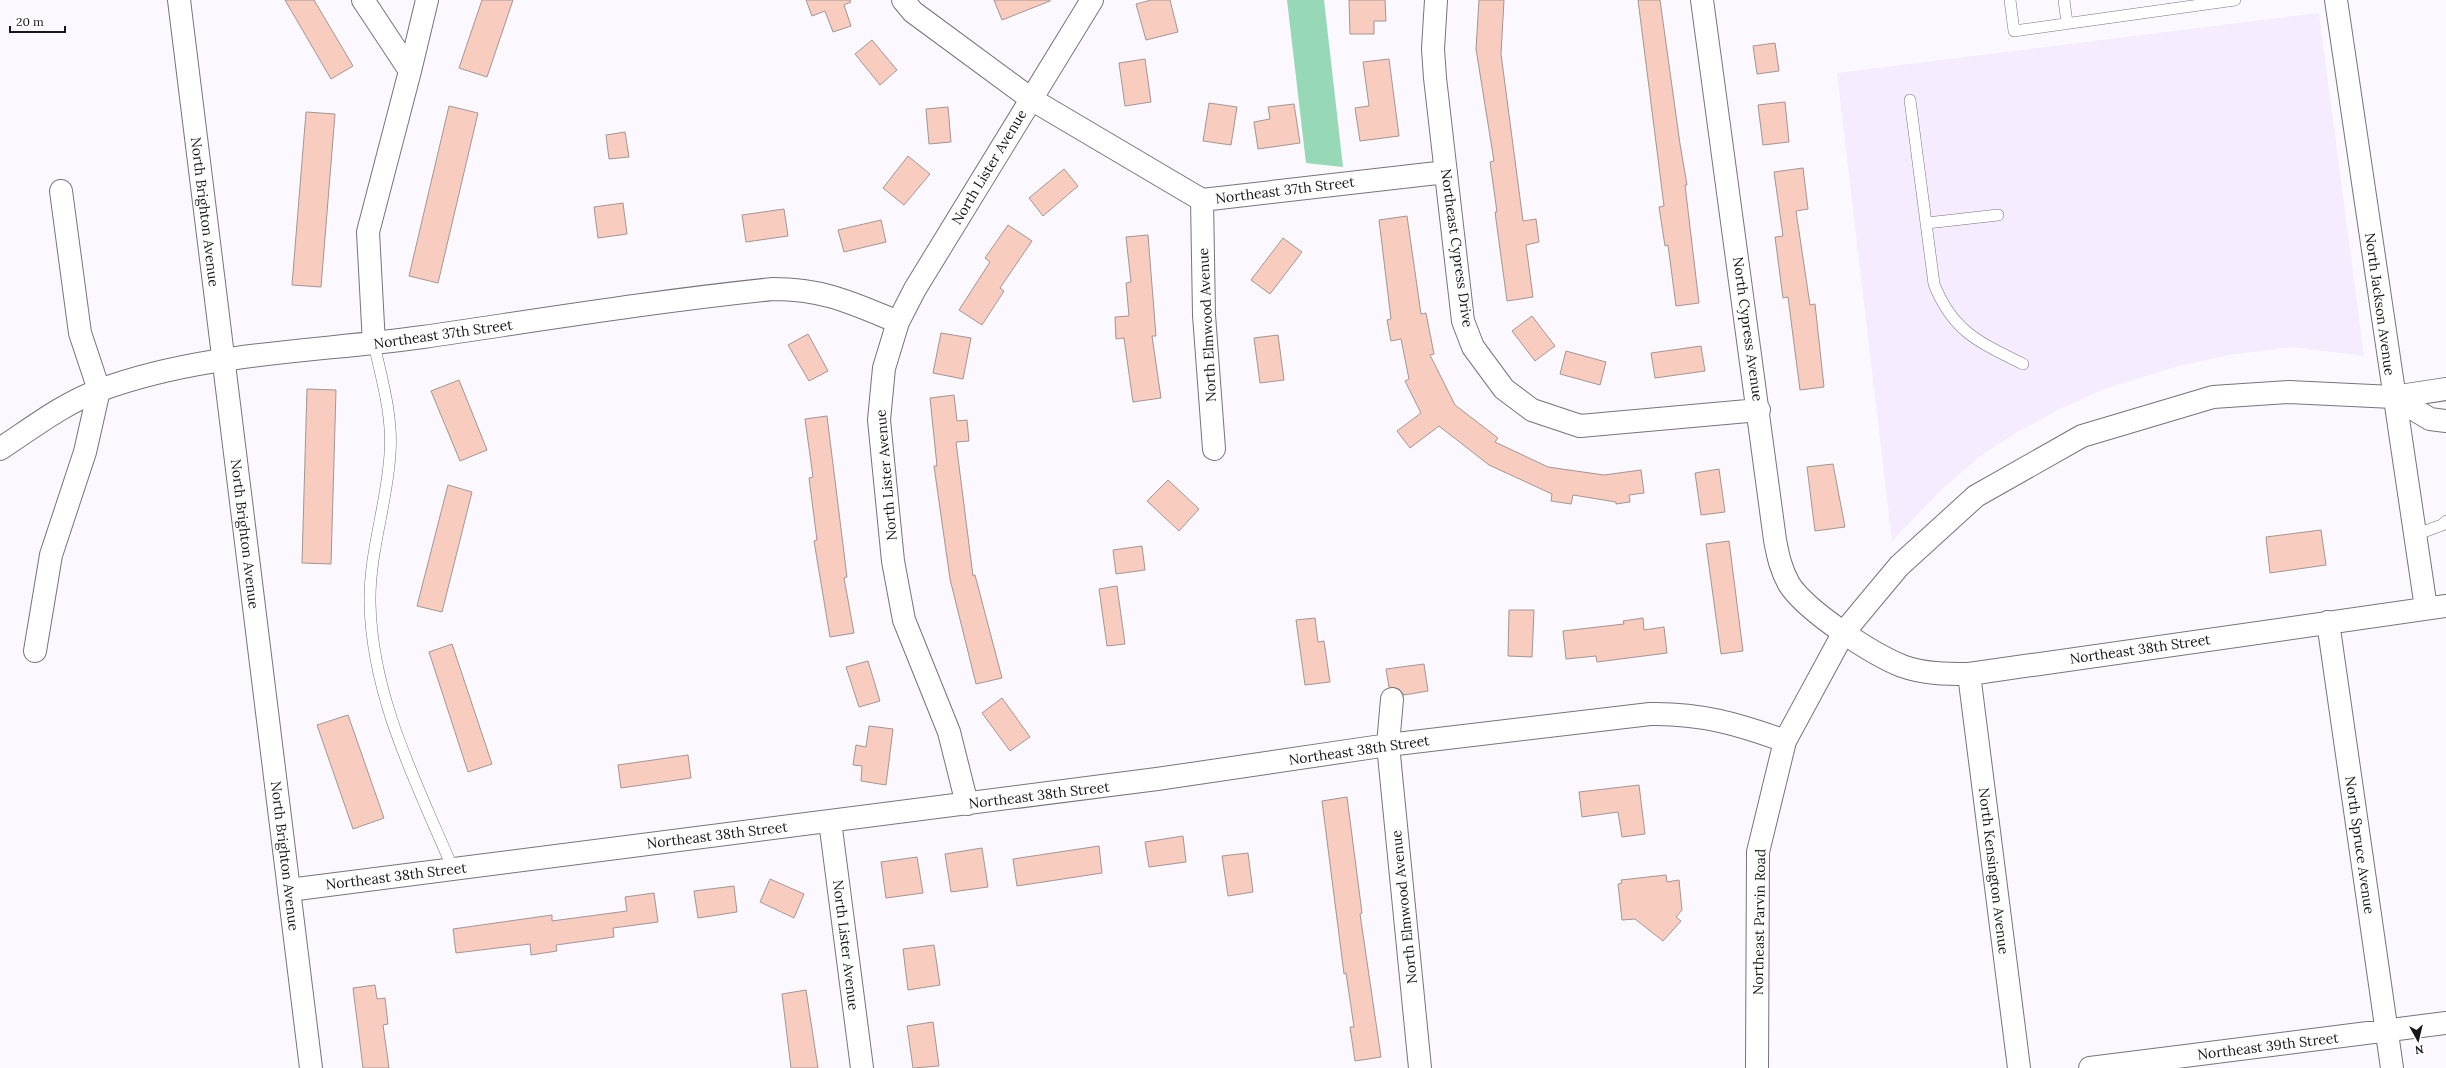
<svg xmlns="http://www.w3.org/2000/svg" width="2446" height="1068" viewBox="0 0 2446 1068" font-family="Lora,serif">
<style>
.built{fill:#f5edff}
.green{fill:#97d8b7}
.building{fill:#f8ccbf;stroke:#a39693}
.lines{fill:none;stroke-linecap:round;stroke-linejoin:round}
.service-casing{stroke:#78737d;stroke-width:12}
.minor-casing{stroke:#78737d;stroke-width:24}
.secondary-casing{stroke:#78737d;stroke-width:24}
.service{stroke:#fff;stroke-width:11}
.minor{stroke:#fff;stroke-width:22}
.secondary{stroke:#fff;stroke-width:22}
.labels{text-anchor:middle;stroke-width:4;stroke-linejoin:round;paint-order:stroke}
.street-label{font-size:14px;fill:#171619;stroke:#fff}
</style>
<rect width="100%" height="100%" fill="#fbf8ff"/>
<path class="built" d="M2319 13 2364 356 2292 347 2230 355 2175 367 2107 388 2062 408 2019 431 1979 457 1942 489 1892 541 1837 73Z"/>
<path class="green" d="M1287 0H1324L1343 167 1306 163Z"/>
<path class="building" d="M285 0H314L353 66 331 79Z
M482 0H513L487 77 459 68Z
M806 0H850L851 2 844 5 851 26 833 32 825 11 812 16Z
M994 0H1050V1L1002 20Z
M1151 0H1170L1178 32 1146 40 1136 4Z
M1349 0H1385L1386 21H1374V34H1350Z
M1479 0H1504L1501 54 1523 221 1536 219 1539 242 1526 245 1533 297 1507 301 1495 212H1497L1490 162 1494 161 1476 49Z
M1638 0H1660L1680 144 1687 185H1685L1699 303 1676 306 1668 245 1665 246 1659 207 1664 206Z
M872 40 897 70 880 85 855 54Z
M1775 43 1779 71 1757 74 1753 46Z
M1145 59 1151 102 1125 106 1119 63Z
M1389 59 1399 136 1360 141 1355 108 1369 106 1363 62Z
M1785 102 1789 142 1763 145 1758 105Z
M1209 103 1237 107 1231 145 1203 141Z
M1294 104 1300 143 1258 149 1254 122 1270 119 1268 107Z
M449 106 478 113 438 283 409 276Z
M948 107 951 142 929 144 926 109Z
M306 112 335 114 321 287 292 285Z
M625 132 629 157 609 159 606 135Z
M908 156 930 174 904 205 883 188Z
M1803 168 1808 209 1796 211 1810 305 1815 304 1824 387 1800 390 1788 297 1783 298 1775 237 1783 236 1774 172Z
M1064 169 1078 186 1043 216 1029 198Z
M623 203 627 234 598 238 594 207Z
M784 209 788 236 746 242 742 215Z
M1407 216 1421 314 1426 313 1434 354 1430 355 1455 405 1498 438 1495 442 1548 467 1604 475 1641 470 1644 493 1629 495 1630 502 1616 504V502L1573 495 1571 504 1551 501 1552 494 1489 465 1439 426 1410 448 1397 431 1421 413 1405 381 1409 379 1401 339 1391 341 1387 320 1391 319 1379 220Z
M881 220 886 242 844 252 838 230Z
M1008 225 1032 241 1000 288 1004 291 982 325 959 310 990 262 985 258Z
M1148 235 1156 336H1152L1161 398 1133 402 1124 338 1116 339 1115 317 1129 316 1126 283 1131 282 1126 237Z
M1283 238 1302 252 1270 294 1251 280Z
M1532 316 1555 346 1535 361 1512 331Z
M941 333 971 338 963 379 933 373Z
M808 334 828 371 809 381 788 345Z
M1278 335 1284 380 1260 383 1254 338Z
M1701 346 1705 371 1655 378 1651 353Z
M1566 351 1606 362 1600 385 1560 374Z
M459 380 487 450 460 461 431 391Z
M307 389 336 390 331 564 302 563Z
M954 395 957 421 967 420 969 441 956 442 973 576 975 575 1002 678 976 684 950 579 934 466H937L930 398Z
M827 416 847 577 844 578 854 633 830 637 814 541 817 540 809 478 813 477 805 419Z
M1833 464 1845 527 1815 531 1807 467Z
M1719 469 1725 512 1701 515 1695 473Z
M1168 480 1199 509 1179 531 1147 501Z
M448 485 472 492 442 612 417 606Z
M2321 530 2326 565 2270 573 2266 537Z
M1729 541 1743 651 1721 654 1706 544Z
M1142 546 1145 570 1116 574 1113 550Z
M1117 586 1125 644 1107 646 1099 589Z
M1509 610H1534L1532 657 1508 656Z
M1315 618 1318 642 1324 641 1330 682 1305 685 1296 620Z
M1643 618 1644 630 1664 627 1667 653 1597 662 1596 656 1566 659 1563 631 1624 624 1623 621Z
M452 644 492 764 468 772 429 652Z
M868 661 880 701 859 707 846 667Z
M1424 664 1428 691 1404 695 1399 689 1389 687 1386 669Z
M1002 698 1030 737 1010 751 982 713Z
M348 715 384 818 353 829 317 725Z
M869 726 893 729 886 785 861 781 862 766 853 765 856 745 866 747Z
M688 755 691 778 621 788 618 765Z
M1639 785 1645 834 1622 837 1618 812 1582 817 1579 792Z
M1347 797 1362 913 1360 914 1381 1057 1355 1061 1350 1027H1354L1346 973 1344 974 1322 801Z
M1183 836 1186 862 1149 867 1145 842Z
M1099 846 1102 873 1017 886 1013 859Z
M982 848 988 887 951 892 945 854Z
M1248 853 1253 892 1228 896 1222 856Z
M917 857 923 893 886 898 881 862Z
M1666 875 1667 882 1679 880 1682 910 1676 917 1681 921 1663 941 1635 919 1622 920 1618 884 1622 883 1621 880Z
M770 879 804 894 794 918 760 902Z
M734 886 737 912 698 918 694 891Z
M654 893 658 922 613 928 614 937 556 945 557 951 531 955 530 944 456 953 453 929 552 915V921L627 911 625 897Z
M934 945 940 985 908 990 903 949Z
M375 985 377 999 385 998 388 1024 383 1025 389 1068H363L353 988Z
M806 990 818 1068H791L782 994Z
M933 1022 939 1066 913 1068 907 1026Z"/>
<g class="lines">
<defs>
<path id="service" d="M2010 0 2014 31 2235 0
M2064 0 2067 23
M1910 100 1934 284C1953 332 1979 342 2023 364
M1927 223 1998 215
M374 344C382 380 393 417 390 454 387 504 369 553 370 603 372 698 417 784 453 869
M2415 535 2442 525 2446 521"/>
<path id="minor" d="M363 0 410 71 427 0
M903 0 913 12 1031 99 1202 200 1446 172
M1436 0 1433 49 1435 78 1463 321 1473 347 1504 389 1532 410 1580 426 1759 410
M1702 0 1775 540C1778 556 1781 570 1789 584 1806 611 1872 654 1902 666 1924 674 1947 674 1969 674L2446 606
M2336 0 2426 608
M1202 200 1204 315 1214 449
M374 344 368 232 410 71
M0 449C32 428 64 403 100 390 203 352 315 352 423 337 540 320 656 301 773 289 824 289 852 303 898 322
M2328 622 2392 1068
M35 651 51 555 85 452 99 390 80 333 61 191
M1969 674 2019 1068
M1392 699 1388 745 1420 1068
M967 804 949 732 904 620 893 561 879 420 884 368 898 322 915 289 1092 0
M830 821 862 1068
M289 890 1157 779 1388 745 1650 714C1700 713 1738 724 1785 741
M2090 1068 2446 1023"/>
<path id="secondary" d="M179 0 311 1068
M2393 397 2430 419 2446 421
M1757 1068 1758 852 1785 741 1844 632 1899 566 1976 496 2082 436 2213 397 2289 392 2393 397 2446 389"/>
</defs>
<use href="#service" class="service-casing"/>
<use href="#minor" class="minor-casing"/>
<use href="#secondary" class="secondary-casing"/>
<use href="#service" class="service"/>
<use href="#minor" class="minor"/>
<use href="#secondary" class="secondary"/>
</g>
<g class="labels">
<g class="street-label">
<text transform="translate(989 167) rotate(-59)" y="5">North Lister Avenue</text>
<text transform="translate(1285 190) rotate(-7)" y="5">Northeast 37th Street</text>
<text transform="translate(205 212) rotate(83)" y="5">North Brighton Avenue</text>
<text transform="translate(1457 248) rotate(82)" y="5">Northeast Cypress Drive</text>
<text transform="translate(2380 304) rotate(82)" y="5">North Jackson Avenue</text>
<text transform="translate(1207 325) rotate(-93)" y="5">North Elmwood Avenue</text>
<text transform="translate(1748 329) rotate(82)" y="5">North Cypress Avenue</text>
<text transform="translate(443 334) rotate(-8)" y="5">Northeast 37th Street</text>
<text transform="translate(886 475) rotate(-95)" y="5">North Lister Avenue</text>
<text transform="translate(245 534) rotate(83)" y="5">North Brighton Avenue</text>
<text transform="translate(2140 649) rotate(-8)" y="5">Northeast 38th Street</text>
<text transform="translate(1359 750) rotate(-8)" y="5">Northeast 38th Street</text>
<text transform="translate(1039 795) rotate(-7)" y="5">Northeast 38th Street</text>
<text transform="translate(717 835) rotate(-7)" y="5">Northeast 38th Street</text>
<text transform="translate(2360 845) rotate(82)" y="5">North Spruce Avenue</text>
<text transform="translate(285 856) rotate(83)" y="5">North Brighton Avenue</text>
<text transform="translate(1994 871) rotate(83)" y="5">North Kensington Avenue</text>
<text transform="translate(396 876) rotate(-7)" y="5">Northeast 38th Street</text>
<text transform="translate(1404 907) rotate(-96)" y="5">North Elmwood Avenue</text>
<text transform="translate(1759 922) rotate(-89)" y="5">Northeast Parvin Road</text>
<text transform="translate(846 945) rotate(83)" y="5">North Lister Avenue</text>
<text transform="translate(2268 1046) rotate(-7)" y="5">Northeast 39th Street</text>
</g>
</g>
<g transform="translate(2418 1040) rotate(172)" stroke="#ffffff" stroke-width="3" paint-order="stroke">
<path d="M0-3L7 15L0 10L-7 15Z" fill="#171619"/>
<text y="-6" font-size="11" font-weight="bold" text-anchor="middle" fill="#171619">N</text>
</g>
<path d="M10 26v6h55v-6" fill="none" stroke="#171619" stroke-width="2"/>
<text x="16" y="26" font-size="12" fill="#171619" stroke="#ffffff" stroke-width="3" paint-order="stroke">20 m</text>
</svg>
